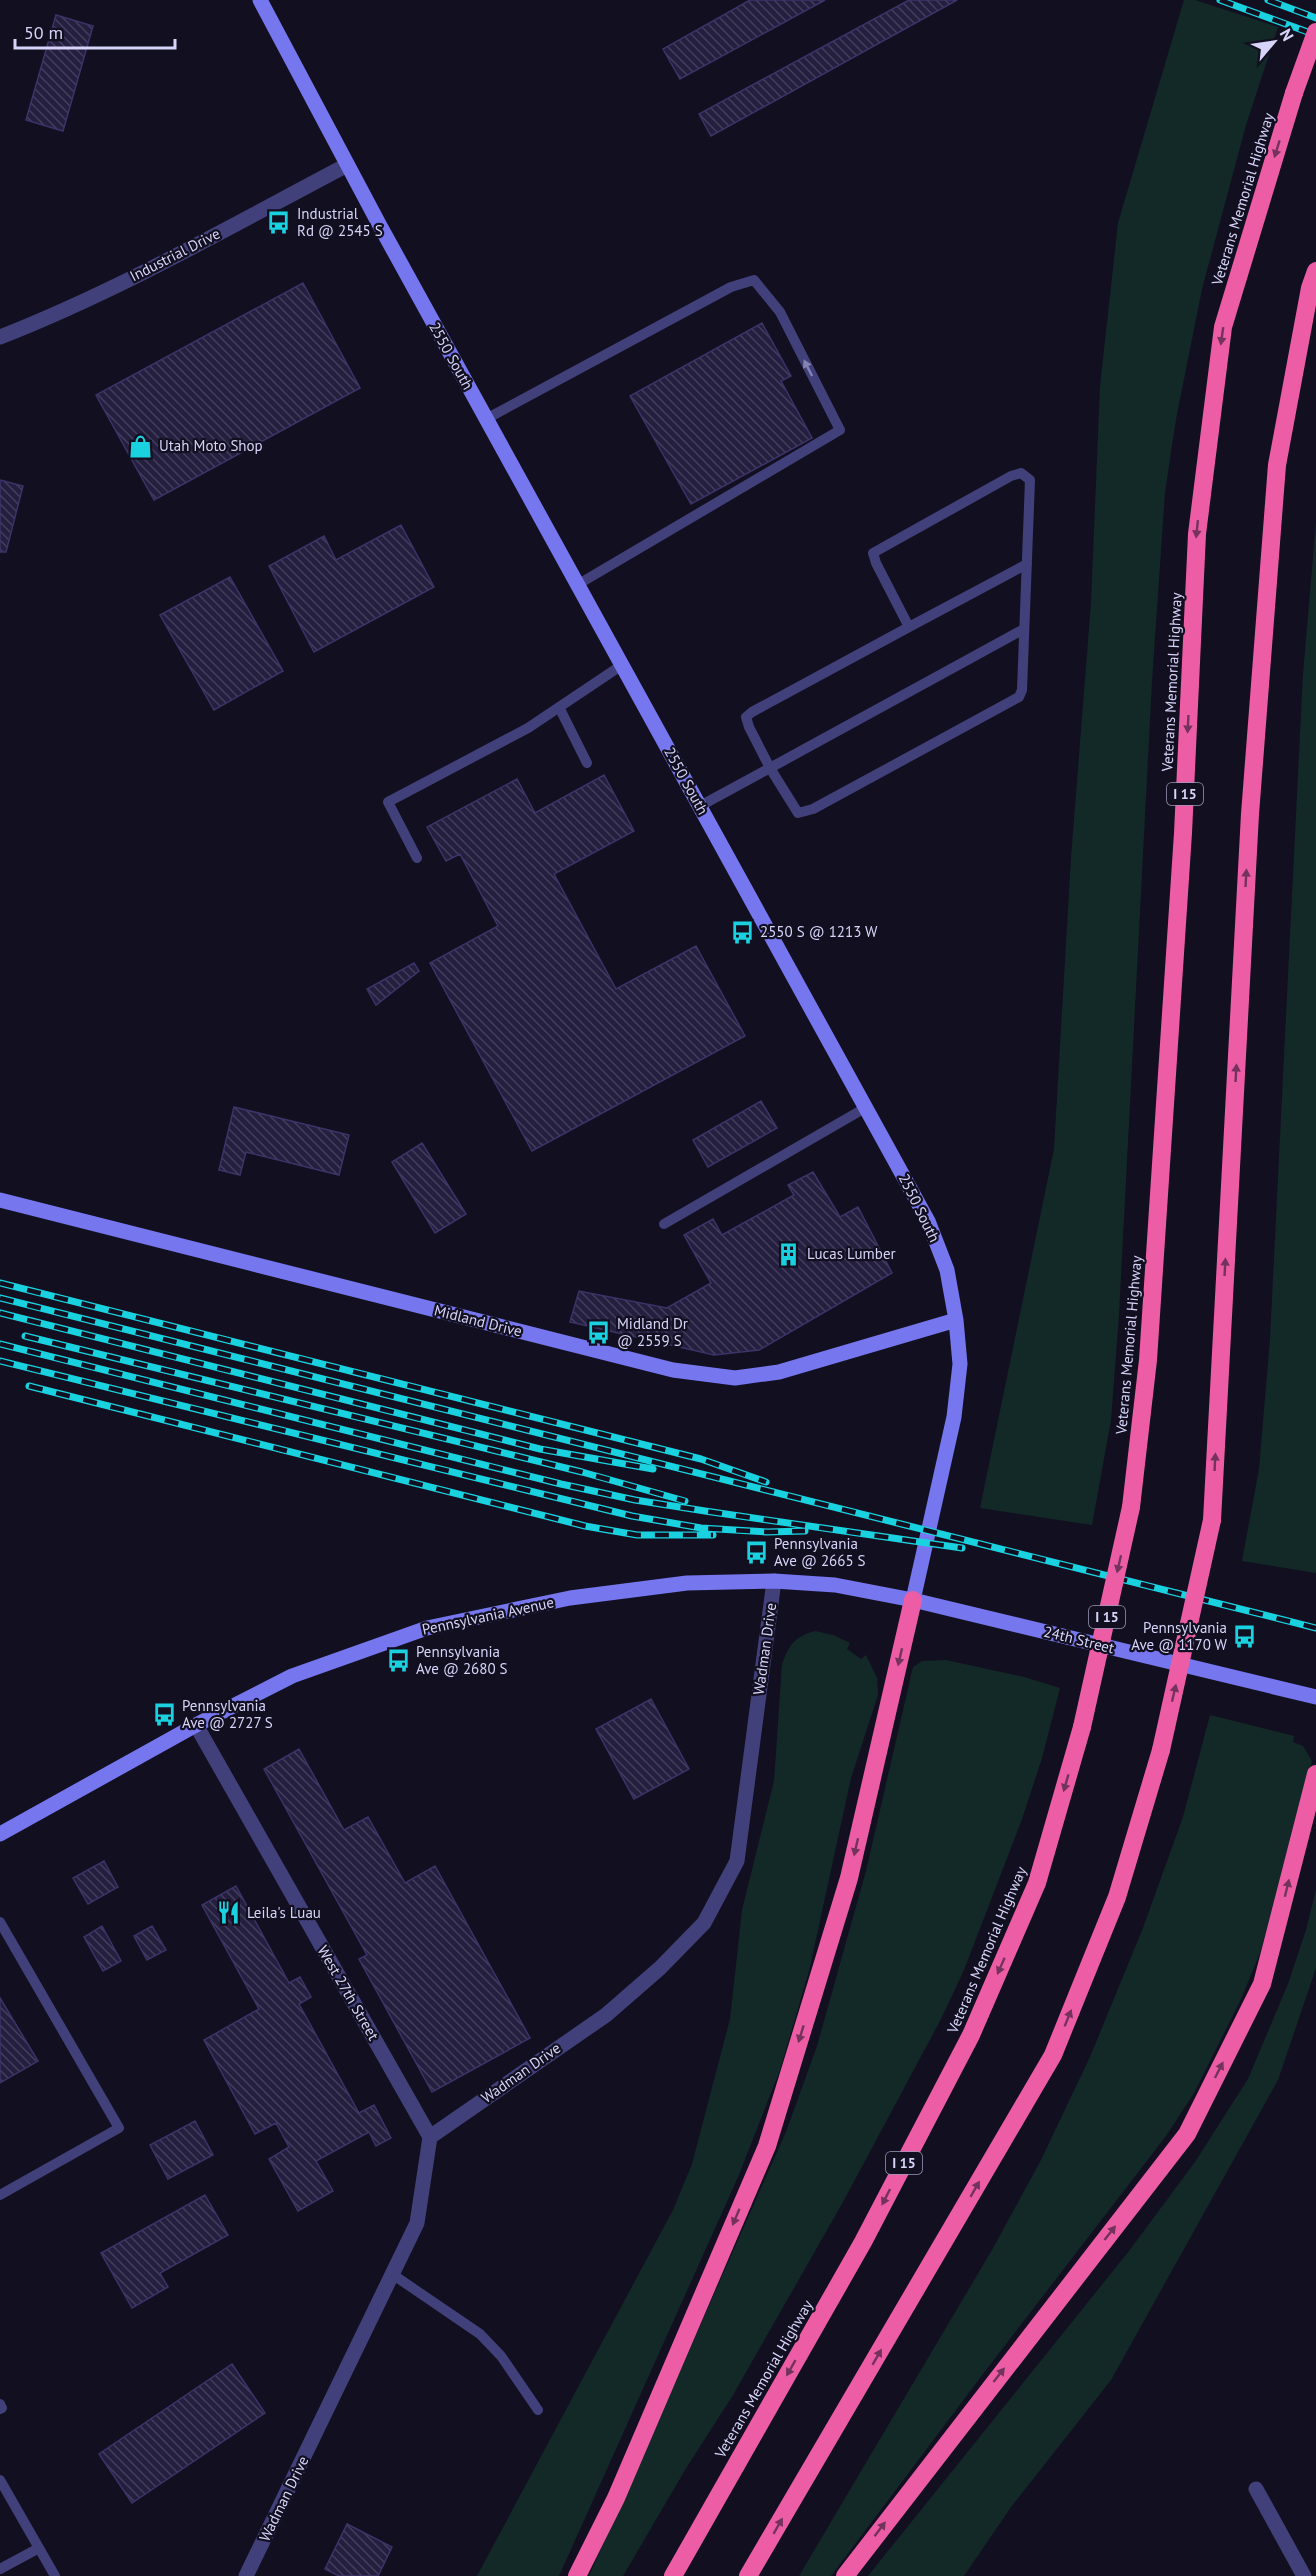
<svg xmlns="http://www.w3.org/2000/svg" width="1316" height="2576" viewBox="0 0 1316 2576" font-family="'PT Sans',sans-serif">
<style>
.green{fill:#132928}
.building{fill:url(#building-back-hatch);stroke:#3c3368;stroke-width:1.5}
.lines{fill:none;stroke-linecap:round;stroke-linejoin:round}
.lane{stroke:#41407a;stroke-width:10}
.street{stroke:#41407a;stroke-width:15}
.secondary{stroke:#7676ef;stroke-width:15}
.highway{stroke:#ec5da6;stroke-width:18}
.rail-casing{stroke:#1ad1df;stroke-width:7}
.rail{stroke:#121020;stroke-width:4.5;stroke-dasharray:14;stroke-linecap:butt}
.highway-bridge{stroke:#ec5da6;stroke-width:18}
.oneway{fill:#74335c}
.oneway2{fill:#8483b4}
.labels{text-anchor:middle;stroke-width:4.5;stroke-linejoin:round;paint-order:stroke}
.shield{fill:#121020;stroke:#9c99b9;stroke-width:1.5}
.shield-label{font-size:14px;font-weight:bold;fill:#d7d4fa}
.street-label{font-size:15px;fill:#d7d4fa;stroke:#121020}
.poi-label{font-size:15px;fill:#d7d4fa;stroke:#121020;text-anchor:start}
</style>
<defs>
<pattern id="building-back-hatch" width="6" height="6" patternUnits="userSpaceOnUse" patternTransform="scale(1.5)"><rect width="6" height="6" fill="#241e3f"/><path d="M-1 5l2 2M0 0l6 6M5-1l2 2" fill="none" stroke="#433e5c"/></pattern>
</defs>
<rect width="100%" height="100%" fill="#121020"/>
<path class="green" d="M1184 0H1195L1278 27 1246 125 1202 289 1176 419 1165 492 1152 681 1119 1314 1111 1420 1092 1525 980 1508 1054 1149 1071 858 1091 603 1100 386 1118 223Z
M1316 522V1573L1242 1561 1259 1469 1270 1339 1303 674Z
M815 1631 833 1635 850 1643 847 1649 861 1659 866 1655 877 1678 878 1695 851 1778 809 1971 780 2070 738 2177 559 2576H477L673 2210 692 2164 730 2019 742 1910 774 1781 782 1664C790 1644 794 1637 815 1631Z
M946 1660 1024 1677 1060 1688 1042 1758 1022 1819 964 1970 941 2019 843 2202 733 2395 685 2470 623 2576H589L786 2132 817 2046 866 1871 913 1667 922 1661Z
M1210 1715 1294 1736 1293 1742 1303 1746 1312 1761 1260 1953 1241 1999 1194 2093 1166 2136 986 2370 831 2576H799L992 2250 1041 2160 1090 2057 1143 1928 1183 1817Z
M1316 1890V1968L1278 2080 1111 2380 1011 2507 964 2576H868L1129 2251 1195 2162 1248 2079 1288 1984 1306 1930Z"/>
<path class="building" d="M750 0H825L680 79 663 49Z
M909 0H957L711 136 699 114Z
M56 15 93 26 63 131 26 120Z
M303 283 360 388 154 500 96 395Z
M762 323 791 376 781 381 812 438 691 504 630 396Z
M0 480 23 486 6 552H0Z
M401 525 434 587 314 652 269 566 324 536 336 560Z
M230 577 283 671 214 710 160 615Z
M604 775 634 831 554 874 616 989 696 946 745 1036 532 1151 430 963 498 926 460 854 446 861 427 827 517 779 535 813Z
M414 963 419 971 376 1005 367 989Z
M761 1101 777 1128 708 1167 693 1140Z
M234 1107 349 1135 339 1175 246 1152 240 1175 219 1170Z
M422 1143 466 1214 435 1233 392 1162Z
M813 1172 840 1217 858 1207 892 1273 759 1350 714 1355 570 1322 579 1291 667 1308 711 1283 684 1235 713 1219 722 1235 794 1195 788 1185Z
M651 1699 689 1769 634 1799 596 1729Z
M299 1749 344 1830 368 1817 405 1883 435 1866 530 2038 432 2092 359 1959 367 1955 264 1769Z
M104 1861 118 1887 88 1904 73 1878Z
M236 1886 289 1983 300 1977 311 1997 299 2004 359 2113 374 2105 391 2138 376 2146 369 2132 316 2161 333 2191 298 2211 269 2159 289 2147 276 2123 255 2134 204 2040 259 2009 202 1905Z
M102 1926 121 1961 103 1971 84 1937Z
M152 1926 166 1950 147 1960 134 1936Z
M0 1998 38 2061 0 2083Z
M195 2121 213 2155 168 2179 150 2145Z
M205 2195 228 2235 160 2273 168 2287 132 2308 101 2253Z
M232 2364 265 2413 132 2503 99 2454Z
M347 2524 392 2547 378 2576H339L325 2569Z"/>
<g class="lines">
<path class="lane" d="M486 419 731 287 754 280 780 312 840 430 577 585
M909 627 1027 564
M559 707 587 763
M700 806 770 768 798 813 813 809 1019 697 1022 690 1030 480 1021 473 1011 476 873 553 876 563 909 627 752 712 746 717 749 727 770 768 1024 629
M417 858 388 802 528 728 622 665
M664 1224 865 1108
M0 1922 119 2128 0 2195
M392 2274 480 2334 501 2356 538 2410
M0 2404 2 2408 0 2409
M0 2480 55 2576
M0 2569 39 2548"/>
<path class="street" d="M0 337C120 290 233 225 347 165
M196 1725 430 2137
M1256 2489 1304 2576
M246 2576 417 2223 430 2137 606 2015 660 1968 704 1923 737 1861 774 1581"/>
<path class="secondary" d="M260 0 379 224 928 1221 947 1270 956 1320 960 1364 954 1417 913 1600
M0 1200 673 1370 735 1378 779 1372 956 1320
M0 1834 196 1725 292 1676 427 1628 570 1598 687 1583 774 1581 835 1585 913 1600 1316 1697"/>
<path class="highway" d="M1131 1507 1148 1360 1183 833 1197 534 1223 327 1294 93
M1212 1520 1250 814 1277 465 1310 288 1316 271
M577 2576 616 2498 767 2146 849 1878 913 1600
M673 2576 863 2242 971 2035 1037 1883 1082 1727
M748 2576 1053 2055 1117 1897 1161 1750
M845 2576 1187 2134 1262 1984 1316 1774"/>
<defs>
<path id="rail" d="M1220 0 1316 35
M1268 0 1316 18
M0 1283 701 1459 766 1482
M0 1298 1316 1628
M0 1313 540 1449 653 1469
M25 1336 582 1472 685 1501
M0 1344 561 1484 635 1500 705 1511 962 1548
M0 1361 632 1516 701 1528 767 1532 805 1531
M29 1386 585 1526 637 1535H713"/>
</defs>
<use href="#rail" class="rail-casing"/>
<use href="#rail" class="rail"/>
<path class="highway-bridge" d="M1294 93 1316 32
M1082 1727 1131 1507
M1161 1750 1212 1520"/>
</g>
<defs><path id="oneway-solid" d="M-6-.8H1V-3.2L6.5 0L1 3.2V.8H-6Z" transform="scale(1.5)"/></defs>
<g class="oneway">
<use href="#oneway-solid" transform="translate(1277 149) rotate(107)"/>
<use href="#oneway-solid" transform="translate(1222 336) rotate(98)"/>
<use href="#oneway-solid" transform="translate(1197 529) rotate(96)"/>
<use href="#oneway-solid" transform="translate(1188 724) rotate(93)"/>
<use href="#oneway-solid" transform="translate(1246 878) rotate(-87)"/>
<use href="#oneway-solid" transform="translate(1236 1073) rotate(-87)"/>
<use href="#oneway-solid" transform="translate(1225 1267) rotate(-87)"/>
<use href="#oneway-solid" transform="translate(1215 1462) rotate(-87)"/>
<use href="#oneway-solid" transform="translate(1119 1564) rotate(103)"/>
<use href="#oneway-solid" transform="translate(900 1657) rotate(103)"/>
<use href="#oneway-solid" transform="translate(1174 1693) rotate(-77)"/>
<use href="#oneway-solid" transform="translate(1066 1783) rotate(106)"/>
<use href="#oneway-solid" transform="translate(856 1847) rotate(103)"/>
<use href="#oneway-solid" transform="translate(1287 1888) rotate(-76)"/>
<use href="#oneway-solid" transform="translate(1001 1966) rotate(114)"/>
<use href="#oneway-solid" transform="translate(1068 2018) rotate(-68)"/>
<use href="#oneway-solid" transform="translate(801 2034) rotate(107)"/>
<use href="#oneway-solid" transform="translate(1219 2070) rotate(-63)"/>
<use href="#oneway-solid" transform="translate(975 2189) rotate(-60)"/>
<use href="#oneway-solid" transform="translate(886 2197) rotate(117)"/>
<use href="#oneway-solid" transform="translate(736 2217) rotate(113)"/>
<use href="#oneway-solid" transform="translate(1110 2233) rotate(-52)"/>
<use href="#oneway-solid" transform="translate(877 2357) rotate(-60)"/>
<use href="#oneway-solid" transform="translate(791 2368) rotate(120)"/>
<use href="#oneway-solid" transform="translate(999 2375) rotate(-52)"/>
<use href="#oneway-solid" transform="translate(778 2526) rotate(-60)"/>
<use href="#oneway-solid" transform="translate(880 2529) rotate(-53)"/>
</g>
<use class="oneway2" href="#oneway-solid" transform="translate(808 368) rotate(-117)"/>
<defs>
<symbol id="bus-bare" viewBox="-9 -9 18 18"><path d="M-5-6H5V4H4V6H2V4H-2V6H-4V4H-5ZM-3.5-4V0h7V-4ZM-3.5 1.2v1.5H-2V1.2ZM2 1.2v1.5H3.5V1.2Z" fill="#1ad1df" stroke="#121020" stroke-width="2.5" paint-order="stroke"/></symbol>
<symbol id="shop-bare" viewBox="-9 -9 18 18"><path d="M-5-2.5h2.3a2.7 3.5 0 0 1 5.4 0H5L5.5 6h-11ZM-1.5-2.5h3a1.5 2.3 0 0 0-3 0Z" fill="#1ad1df" stroke="#121020" stroke-width="2.5" paint-order="stroke"/></symbol>
<symbol id="building-bare" viewBox="-9 -9 18 18"><path d="M-4-6H4V6H1V3H-1V6H-4ZM-2.5-4.3h1.7v1.8h-1.7ZM.8-4.3h1.7v1.8H.8ZM-2.5-1h1.7V.8h-1.7ZM.8-1h1.7V.8H.8Z" fill="#1ad1df" stroke="#121020" stroke-width="2.5" paint-order="stroke"/></symbol>
<symbol id="restaurant-bare" viewBox="-9 -9 18 18"><path d="M-5-6h1v4h1v-4h1v4h1v-4h1v5L-1.5 .5V6h-2V.5L-5-1ZM5-6V6H3V1.5H1.5Q1.5-4 5-6Z" fill="#1ad1df" stroke="#121020" stroke-width="2.5" paint-order="stroke"/></symbol>
</defs>
<g fill-rule="evenodd">
<use href="#bus-bare" x="262" y="206" width="33" height="33"/>
<use href="#shop-bare" x="124" y="430" width="33" height="33"/>
<use href="#bus-bare" x="726" y="916" width="33" height="33"/>
<use href="#building-bare" x="772" y="1238" width="33" height="33"/>
<use href="#bus-bare" x="582" y="1316" width="33" height="33"/>
<use href="#bus-bare" x="740" y="1536" width="33" height="33"/>
<use href="#bus-bare" x="1228" y="1620" width="33" height="33"/>
<use href="#bus-bare" x="382" y="1644" width="33" height="33"/>
<use href="#bus-bare" x="148" y="1698" width="33" height="33"/>
<use href="#restaurant-bare" x="212" y="1896" width="33" height="33"/>
</g>
<g class="labels">
<g class="shield">
<rect x="1167" y="783" width="36" height="22" rx="4.5"/>
<rect x="1089" y="1606" width="36" height="22" rx="4.5"/>
<rect x="886" y="2152" width="36" height="22" rx="4.5"/>
</g>
<g class="shield-label">
<text x="1185" y="799">I 15</text>
<text x="1107" y="1622">I 15</text>
<text x="904" y="2168">I 15</text>
</g>
<g class="street-label">
<text transform="translate(1243 199) rotate(-73)" y="5">Veterans Memorial Highway</text>
<text transform="translate(175 255) rotate(-27)" y="5">Industrial Drive</text>
<text transform="translate(451 356) rotate(61)" y="5">2550 South</text>
<text transform="translate(1172 682) rotate(-87)" y="5">Veterans Memorial Highway</text>
<text transform="translate(686 781) rotate(61)" y="5">2550 South</text>
<text transform="translate(919 1208) rotate(64)" y="5">2550 South</text>
<text transform="translate(478 1321) rotate(14)" y="5">Midland Drive</text>
<text transform="translate(1129 1345) rotate(-85)" y="5">Veterans Memorial Highway</text>
<text transform="translate(488 1616) rotate(-12)" y="5">Pennsylvania Avenue</text>
<text transform="translate(1079 1640) rotate(14)" y="5">24th Street</text>
<text transform="translate(765 1649) rotate(-82)" y="5">Wadman Drive</text>
<text transform="translate(987 1950) rotate(-67)" y="5">Veterans Memorial Highway</text>
<text transform="translate(348 1993) rotate(60)" y="5">West 27th Street</text>
<text transform="translate(521 2073) rotate(-35)" y="5">Wadman Drive</text>
<text transform="translate(764 2379) rotate(-60)" y="5">Veterans Memorial Highway</text>
<text transform="translate(284 2499) rotate(-64)" y="5">Wadman Drive</text>
</g>
<g class="poi-label">
<text x="297" y="219">Industrial<tspan x="297" dy="17">Rd @ 2545 S</tspan></text>
<text x="159" y="451">Utah Moto Shop</text>
<text x="760" y="937">2550 S @ 1213 W</text>
<text x="807" y="1259">Lucas Lumber</text>
<text x="617" y="1329">Midland Dr<tspan x="617" dy="17">@ 2559 S</tspan></text>
<text x="774" y="1549">Pennsylvania<tspan x="774" dy="17">Ave @ 2665 S</tspan></text>
<text x="1227" y="1633" text-anchor="end">Pennsylvania<tspan x="1227" dy="17">Ave @ 1170 W</tspan></text>
<text x="416" y="1657">Pennsylvania<tspan x="416" dy="17">Ave @ 2680 S</tspan></text>
<text x="182" y="1711">Pennsylvania<tspan x="182" dy="17">Ave @ 2727 S</tspan></text>
<text x="247" y="1918">Leila's Luau</text>
</g>
</g>
<g transform="translate(1274 42) rotate(61)" stroke="#121020" stroke-width="4.5" paint-order="stroke">
<path d="M0-4.5L10 22L0 15L-10 22Z" fill="#d7d4fa"/>
<text y="-9" font-size="16" font-weight="bold" text-anchor="middle" fill="#d7d4fa">N</text>
</g>
<path d="M15 39v9h160v-9" fill="none" stroke="#d7d4fa" stroke-width="3"/>
<text x="24" y="39" font-size="18" fill="#d7d4fa" stroke="#121020" stroke-width="4.5" paint-order="stroke">50 m</text>
</svg>
